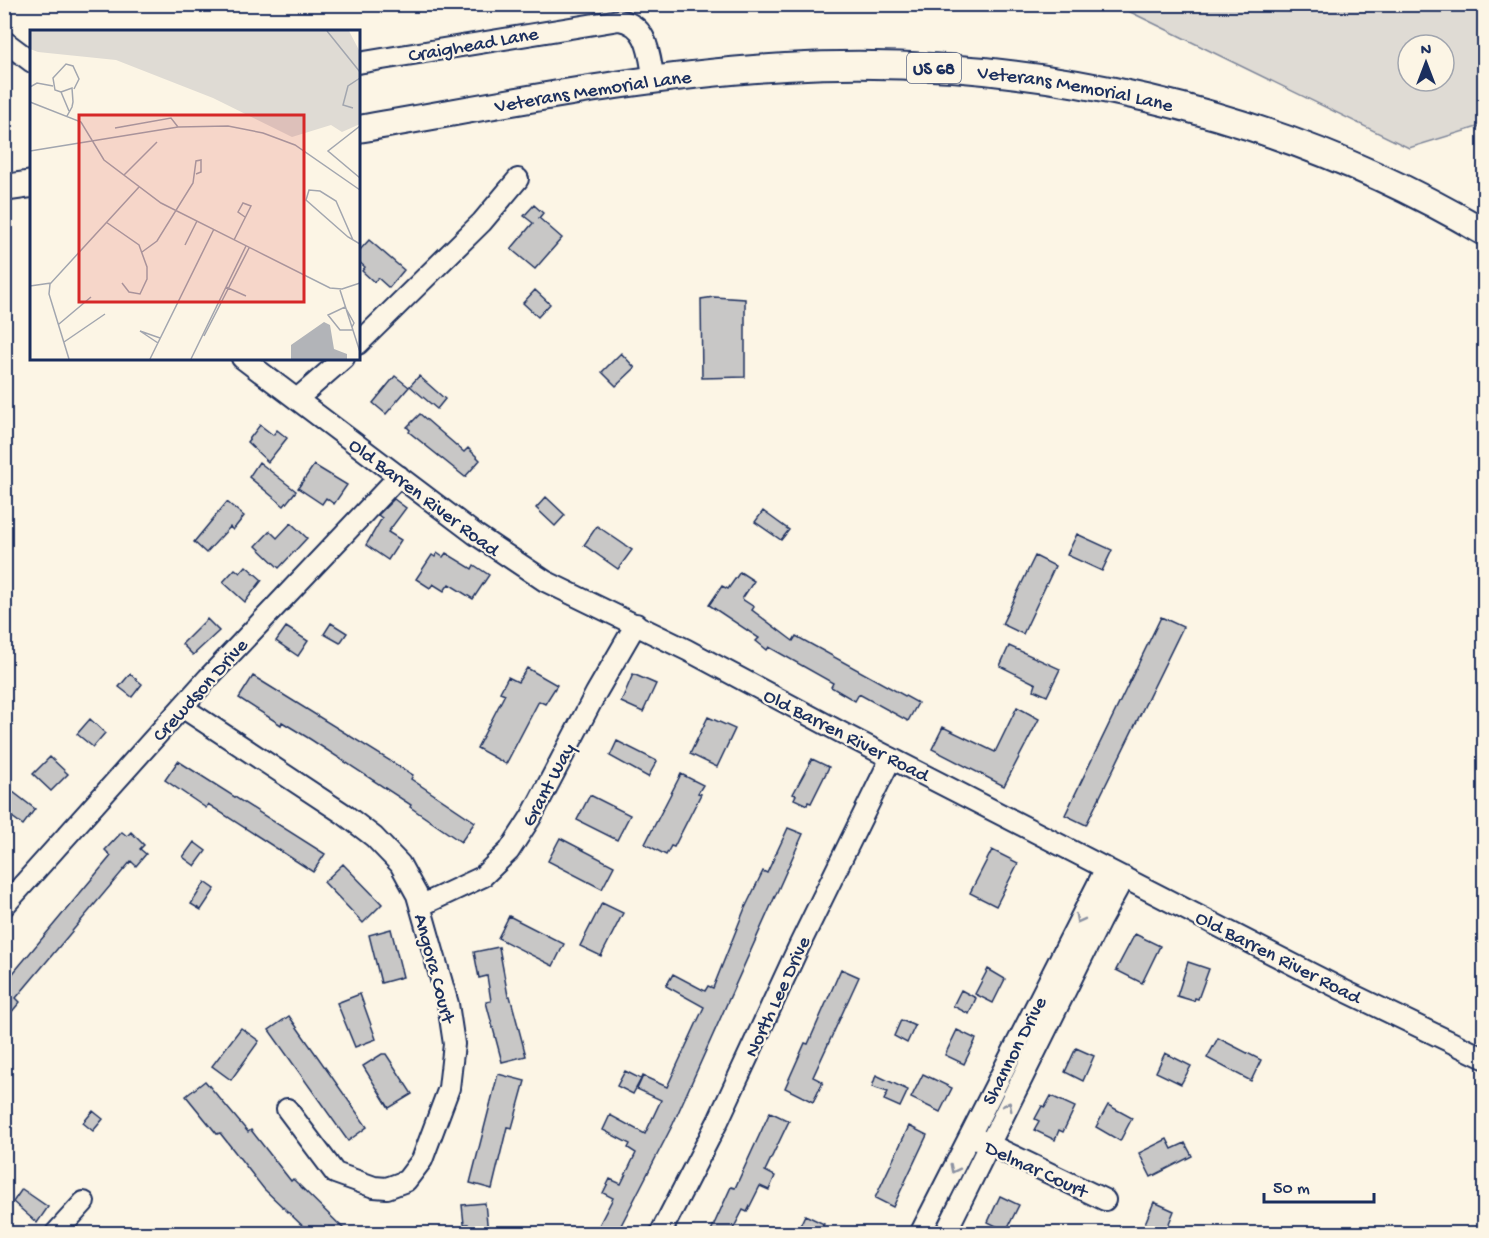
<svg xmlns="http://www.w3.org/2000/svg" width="1489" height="1238" viewBox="0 0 1489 1238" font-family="'Gochi Hand',sans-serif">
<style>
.green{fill:#dfdbd4;stroke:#7d8599;stroke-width:1.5;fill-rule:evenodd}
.building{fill:#c8c7c6;stroke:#1b2f5e;stroke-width:1.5}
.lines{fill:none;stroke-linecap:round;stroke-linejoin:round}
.minor-casing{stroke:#1b2f5e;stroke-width:24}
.major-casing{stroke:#1b2f5e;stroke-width:30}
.minor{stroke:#fcf5e5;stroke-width:20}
.major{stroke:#fcf5e5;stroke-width:26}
.oneway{stroke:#8c92a2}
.labels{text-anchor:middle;stroke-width:4.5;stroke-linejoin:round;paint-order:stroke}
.shield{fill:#fcf5e5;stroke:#5e6a86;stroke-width:1.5}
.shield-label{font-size:18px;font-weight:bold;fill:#1b2f5e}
.street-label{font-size:20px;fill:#1b2f5e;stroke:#fcf5e5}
.inset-road{fill:none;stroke:#a2a6af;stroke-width:1.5}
.view{fill:#d62828;fill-opacity:0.15;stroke:#d62828;stroke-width:3}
.inset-edge{fill:none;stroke:#1b2f5e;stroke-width:3}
</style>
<rect width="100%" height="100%" fill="#fcf5e5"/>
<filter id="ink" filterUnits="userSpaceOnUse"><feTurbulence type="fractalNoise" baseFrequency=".0167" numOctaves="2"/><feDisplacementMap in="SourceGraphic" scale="12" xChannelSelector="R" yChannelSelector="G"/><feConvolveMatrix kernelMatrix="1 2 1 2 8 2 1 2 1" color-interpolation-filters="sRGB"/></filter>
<g filter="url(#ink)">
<path class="green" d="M1116 5H1484V125L1409 148ZM1408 45H1444V81H1408Z"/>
<path class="building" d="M534 205 543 213 539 218 562 238 535 269 511 249 533 223 524 216Z
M369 240 404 270 389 288 378 278 374 282 362 271 365 267 358 261V252Z
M535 290 550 304 538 317 523 303Z
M714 297 745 299V377L702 378 701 299Z
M621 353 635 368 616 386 602 372Z
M395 376 409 387 386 414 373 403Z
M419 376 445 399 437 409 410 386Z
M420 414 464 452 468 448 480 460 465 477 409 432 410 430 407 427Z
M260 425 273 435 277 430 287 438 268 462 247 442Z
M259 462 296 491 284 506 249 477Z
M314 465 347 485 334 504 326 498 322 504 298 488Z
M546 497 565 515 555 526 536 508Z
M394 499 406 508 388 532 401 540 388 560 366 545 382 518 378 515Z
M227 502 244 516 233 530 230 527 206 553 194 542Z
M763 511 789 530 781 540 755 522Z
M291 523 307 538 279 568 256 546 270 531 277 538Z
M597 526 632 550 618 569 584 545Z
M1077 534 1112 550 1102 571 1067 555Z
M437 553 443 557 446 553 472 569 474 565 489 575 473 599 449 584 444 591 433 584 430 588 416 579 432 555 435 557Z
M1035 556 1055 566 1023 634 1002 624Z
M246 566 262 580 245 602 223 582 235 569 240 573Z
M740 572 754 581 742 599 754 607 752 610 793 641 796 636 918 703 908 721 859 694 855 701 831 687 833 683 769 647 767 650 756 641 759 638 709 605 722 586 728 589Z
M1161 617 1183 627 1086 825 1065 815Z
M207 619 219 631 193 655 182 644Z
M331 623 347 633 340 643 324 634Z
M286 627 308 641 298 656 276 641Z
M1009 646 1060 669 1047 696 1034 690 1036 684 1000 666Z
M527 668 557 685 545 704 539 701 506 764 477 748 505 694 500 692 508 677 518 682Z
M130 674 142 684 132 697 119 687Z
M633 674 656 684 643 712 621 702Z
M253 676 413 775 411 779 475 822 461 842 410 807 411 805 310 739 282 722 281 725 239 698Z
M1017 707 1039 719 1004 786 932 749 943 727 995 752Z
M708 717 735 729 717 767 690 754Z
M90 719 105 733 93 747 77 734Z
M617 741 657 761 648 777 610 756Z
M50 757 68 774 51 791 33 774Z
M812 759 829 767 811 803 808 802 807 805 794 799 796 795 793 794Z
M178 761 325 854 313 872 208 804 206 808 165 780Z
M681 774 703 785 698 793 701 794 674 847 671 846 666 855 645 844Z
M4 785 35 809 23 825 4 811Z
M590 795 630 815 617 840 577 820Z
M788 828 803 834 673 1124 617 1233H595L613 1198 603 1193 610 1179 621 1184 636 1153 628 1148 630 1144 603 1130 610 1115 645 1134 661 1100 637 1089 643 1076 667 1087 704 1007 666 986 673 974 705 991 708 986 713 988 745 908 763 871 767 873Z
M122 832 127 836 131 832 144 845 140 849 146 854 136 866 131 861 16 998 20 1002 4 1021V984L111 856 105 850Z
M560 838 614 866 602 889 548 861Z
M194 842 206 851 195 866 183 857Z
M992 850 1018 863 996 906 970 893Z
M343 864 382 904 363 923 324 882Z
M205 882 215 889 201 910 191 904Z
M602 903 623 913 601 956 580 946Z
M509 916 564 944 553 966 498 938Z
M391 929 403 977 381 983 369 935Z
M1135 934 1160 946 1142 983 1116 970Z
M499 947 508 996H510L526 1056 502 1062 486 1002 491 1001 487 976 479 978 474 952Z
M1188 962 1209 969 1198 999 1195 998 1194 1001 1177 996Z
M841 969 859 977 813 1077 823 1082 813 1102 785 1088 805 1043 808 1044Z
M988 969 1005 979 993 1003 975 994Z
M961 990 976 998 969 1014 953 1006Z
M360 994 376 1039 355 1047 337 1003Z
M289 1016 367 1127 348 1141 269 1030Z
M901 1020 915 1026 907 1043 894 1036Z
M241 1028 259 1041 231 1080 212 1066Z
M957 1030 976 1039 964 1064 945 1055Z
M1218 1038 1261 1060 1251 1081 1207 1058Z
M1076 1048 1094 1056 1083 1081 1065 1072Z
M1165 1053 1191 1066 1181 1084 1156 1072Z
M382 1054H386L412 1094 389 1108 363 1066Z
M625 1071 641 1079 633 1094 617 1086Z
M498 1074 525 1081 512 1128 507 1127 492 1189 470 1183Z
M923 1074 952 1088 940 1112 911 1098Z
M876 1075 908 1090 900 1107 884 1100 888 1092 872 1087Z
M205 1081 248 1132 251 1130 291 1181 293 1179 348 1233H310L264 1189 220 1133 217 1134 186 1096Z
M1051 1096 1075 1107 1063 1132 1059 1130 1055 1140 1034 1130 1039 1121 1035 1119 1042 1106 1045 1107Z
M1108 1105 1132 1118 1120 1141 1096 1127Z
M93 1111 103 1119 93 1131 83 1123Z
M770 1112 789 1121 765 1171 775 1176 769 1190 760 1186 747 1212 743 1210 731 1233H710L731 1187 735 1188Z
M909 1126 927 1135 893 1207 875 1198Z
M1167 1139 1172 1149 1185 1143 1192 1156 1151 1177 1139 1153Z
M22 1189 48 1207 37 1223 13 1202Z
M1000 1196 1019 1205 1006 1231 988 1222Z
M1154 1202 1174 1211 1165 1233H1155L1143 1228Z
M485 1203 488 1233H469L468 1224H464L462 1205Z
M805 1215 824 1224 819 1233H806L798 1230Z"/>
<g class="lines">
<defs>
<path id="minor" d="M4 41 32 62
M358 63 619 20C649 25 649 55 654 80
M358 344 482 222 518 179
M242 358 475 534 545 581 687 650 846 735 1343 990 1484 1058
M297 399 344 358
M182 707 344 814 374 837 400 864 417 895 448 1004 454 1044 449 1088 422 1160 406 1181 387 1188 374 1187 335 1173 287 1109
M4 906 208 678 399 476
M420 906 482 877 509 851 531 817 596 693 636 624
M978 1139 1105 1200
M55 1234 84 1202
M660 1234 718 1121 800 944 891 758
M920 1234 1106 868
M945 1234 1100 921 1124 877"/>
<g id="major">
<path id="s1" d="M358 129C500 105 641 75 785 67 1026 53 1276 109 1484 232"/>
<path d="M4 188 32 184"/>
</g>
</defs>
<use href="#minor" class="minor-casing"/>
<use href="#major" class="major-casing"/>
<use href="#minor" class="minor"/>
<use href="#major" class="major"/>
</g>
<defs><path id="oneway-chevron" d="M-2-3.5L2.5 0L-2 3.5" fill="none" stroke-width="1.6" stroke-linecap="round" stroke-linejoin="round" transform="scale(1.5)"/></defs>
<g class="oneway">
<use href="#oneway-chevron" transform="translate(1079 919) rotate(118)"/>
<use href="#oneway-chevron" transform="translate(1008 1106) rotate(-63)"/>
<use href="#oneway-chevron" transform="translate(954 1169) rotate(117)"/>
</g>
</g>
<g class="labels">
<rect class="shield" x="907" y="53" width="54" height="30" rx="4.5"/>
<g class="shield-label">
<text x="934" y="74">US 68</text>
</g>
<g class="street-label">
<text transform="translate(473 43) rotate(-10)" y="7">Craighead Lane</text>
<text dy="7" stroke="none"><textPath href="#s1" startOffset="724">Veterans Memorial Lane</textPath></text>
<text dy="7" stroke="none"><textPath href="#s1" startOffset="238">Veterans Memorial Lane</textPath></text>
<text transform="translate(425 496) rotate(37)" y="7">Old Barren River Road</text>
<text transform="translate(199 689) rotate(-48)" y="7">Crewdson Drive</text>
<text transform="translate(847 734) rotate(27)" y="7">Old Barren River Road</text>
<text transform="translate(547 784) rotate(-62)" y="7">Grant Way</text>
<text transform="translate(1279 956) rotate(27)" y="7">Old Barren River Road</text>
<text transform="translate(436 968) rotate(75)" y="7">Angora Court</text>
<text transform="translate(776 996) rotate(-65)" y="7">North Lee Drive</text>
<text transform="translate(1013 1050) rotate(-63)" y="7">Shannon Drive</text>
<text transform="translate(1037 1168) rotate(25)" y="7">Delmar Court</text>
</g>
</g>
<g transform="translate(30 30)">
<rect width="330" height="330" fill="#fcf5e5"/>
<path d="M0 1H319L330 22V94L312 102 301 95 262 107 183 68 86 30 8 22 0 19Z" fill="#dfdbd4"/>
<path d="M294 292 300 295 304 319 317 324V329H261V315Z" fill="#b2b4b8"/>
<path class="inset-road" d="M297 1 330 42M0 57 7 53 23 56M31 62 25 60 23 48 36 34 43 36 49 49 44 59M0 72 51 92 74 130 131 173 300 258 312 259 330 253M323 78 313 75 318 56 330 48M37 86 42 77 43 72 42 58 31 62 39 81M330 96 298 121 330 148M85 98 141 88 148 97M0 121 148 97 198 96 233 103 265 115 330 160M94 145 127 112M76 192 109 215 117 237V249L110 264 99 262 92 253M204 210 221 176 213 173 208 182 215 187M323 210 306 171 290 161 279 160 276 170 318 207 330 214M155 215 167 191M112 222 127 211 163 153 166 131 171 130V142L166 144M0 256 21 253M196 257 216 266M310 260 330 322M29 294 61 267M322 297 324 293 315 277 298 285 310 300H323M174 306 219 218M34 312 75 284M128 313 110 301 130 308M39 329 19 264 20 254 109 157M120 329 184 199M161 329 216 216"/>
<path class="view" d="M49 85H274V272H49Z"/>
<rect width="330" height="330" class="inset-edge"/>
</g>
<rect width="1489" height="1238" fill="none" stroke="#fcf5e5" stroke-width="24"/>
<rect x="12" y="12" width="1465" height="1214" fill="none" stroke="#1b2f5e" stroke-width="2" filter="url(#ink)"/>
<g transform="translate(1426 63)"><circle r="28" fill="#fcf5e5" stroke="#a2a6af" stroke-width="1.5"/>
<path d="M0-4.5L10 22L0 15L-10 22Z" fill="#1b2f5e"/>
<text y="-9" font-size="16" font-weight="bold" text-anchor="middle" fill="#1b2f5e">N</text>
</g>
<path d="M1264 1193v9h110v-9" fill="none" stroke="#1b2f5e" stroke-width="3"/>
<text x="1273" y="1193" font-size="18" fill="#1b2f5e" stroke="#fcf5e5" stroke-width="4.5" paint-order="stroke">50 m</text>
</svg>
